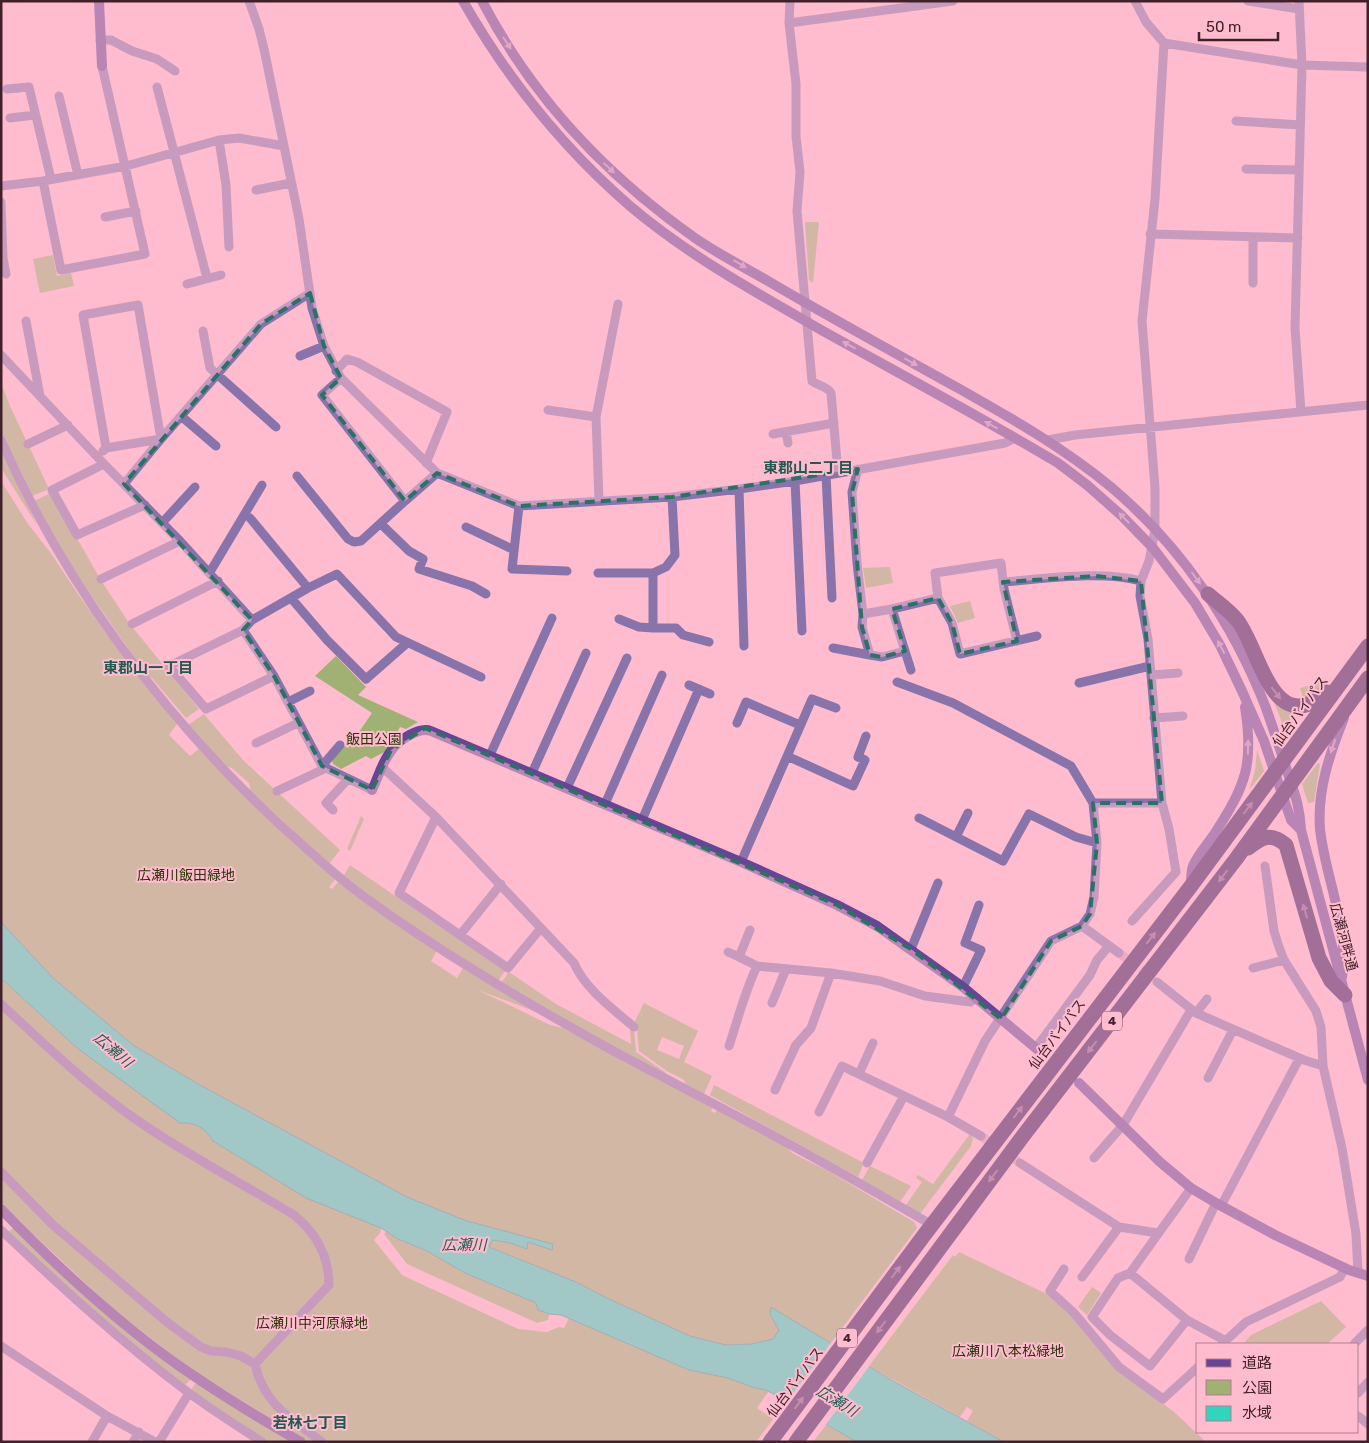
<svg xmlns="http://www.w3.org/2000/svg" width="1369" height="1443" viewBox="0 0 1369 1443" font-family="Rubik,'Noto Sans JP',sans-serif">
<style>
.green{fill:#a0b173;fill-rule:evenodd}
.water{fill:#32d4bd;stroke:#369e91}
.pier{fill:#febcce}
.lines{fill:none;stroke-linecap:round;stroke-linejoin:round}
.street-tunnel{stroke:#d89dad;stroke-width:9;stroke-dasharray:9 4.5;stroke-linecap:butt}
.street{stroke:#8874ab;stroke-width:9}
.secondary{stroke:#674496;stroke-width:10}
.highway{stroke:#331357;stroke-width:15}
.oneway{fill:#c28cb8}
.oneway2{fill:#845787}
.marked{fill:none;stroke:#2b7166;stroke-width:4;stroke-dasharray:10 6;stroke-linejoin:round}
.labels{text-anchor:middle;stroke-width:4;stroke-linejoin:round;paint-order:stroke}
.shield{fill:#febcce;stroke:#79505c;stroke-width:1}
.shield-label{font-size:12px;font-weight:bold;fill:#40212b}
.street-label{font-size:14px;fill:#40212b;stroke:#febcce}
.park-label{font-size:14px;fill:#2b3409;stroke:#febcce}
.neighbourhood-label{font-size:15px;font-weight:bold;fill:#225950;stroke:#febcce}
.water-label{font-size:15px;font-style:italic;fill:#215f55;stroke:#febcce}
</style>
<rect width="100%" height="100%" fill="#febcce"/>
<path class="green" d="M805 222H819L813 283 809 280Z
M53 255 57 276 71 273 74 286 40 293 33 259Z
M1 383 10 406 49 489 32 496 1 432Z
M1 450 37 525 1 468Z
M1 481 28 524 50 552 78 594 131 668 177 724 169 735 190 756 200 748 336 878 329 887 332 889 339 881 437 950 431 961 457 978 464 966 539 1013 478 990 550 1025 563 1028 713 1107 711 1111 715 1113 717 1110 785 1145 792 1153 828 1171 914 1222 917 1228 831 1343 771 1307 770 1314 779 1330 773 1339 752 1344 726 1345 690 1336 609 1299 576 1282 488 1246 493 1240 510 1243 527 1248 528 1241 539 1246 553 1244 467 1221 407 1197 198 1084 133 1045 53 978 1 922Z
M51 493 102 582 129 623 199 709 186 718 152 678 148 677 68 562 34 501Z
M890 567 893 583 866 588 863 568Z
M970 601 975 618 958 623 950 606Z
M336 656 366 687 358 695 418 722 406 729 400 727 386 751 371 759 366 756 341 769 333 764 332 760 343 745 348 748 372 713 315 676Z
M1331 680 1321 691 1304 701 1300 688Z
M1274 702 1285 711 1295 713 1284 728Z
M204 714 243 760 340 850 329 864 251 792 249 783 232 768 225 766 188 725Z
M1257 750 1264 771 1249 790 1255 771Z
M1318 763 1320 764 1314 802 1308 803 1302 784Z
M361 816 364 819 350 851 347 849Z
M350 865 505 971 498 981 414 927 343 877Z
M509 972 556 1004 631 1044 630 1027 634 1029 636 1052 665 1072 666 1075 599 1040 501 983Z
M1 979 77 1048 191 1123C201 1127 207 1131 213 1141L352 1215 381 1228 380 1233 374 1240 402 1275 518 1329 547 1332 559 1327 564 1328 569 1318 689 1370 728 1378 769 1391 757 1408 773 1419 756 1442H309L195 1372 114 1310 31 1232 1 1202Z
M644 1003 698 1031 684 1062 712 1076 704 1094 686 1085 684 1080 667 1071 639 1051 637 1027 634 1023ZM662 1037 684 1046 679 1059 657 1050Z
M714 1085 864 1163 858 1177 710 1095Z
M970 1134 973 1138 971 1146 920 1214 906 1205 922 1182 916 1178 918 1175 933 1184Z
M870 1166 911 1186 900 1202 862 1180Z
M14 1227 191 1379 185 1385 116 1332 7 1233Z
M387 1231 398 1239 427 1251 465 1273 536 1303 538 1310 549 1314 548 1320 537 1323 407 1264 384 1234Z
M959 1252 1051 1296 1064 1307 1118 1369 1174 1412 1206 1442H1004L967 1421 973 1411 967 1407 960 1417 869 1366 953 1255 955 1257Z
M1092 1287 1101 1293 1087 1315 1078 1307Z
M1321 1301 1346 1327 1327 1344H1243L1251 1335Z
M196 1383 292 1442H268L191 1390Z
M826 1425 857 1442H813Z"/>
<path class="water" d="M1 922 53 978 133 1045 198 1084 407 1197 467 1221 553 1244 552 1250 528 1242 527 1249 510 1243 493 1240 489 1247 576 1282 609 1299 690 1336 726 1345 752 1344 773 1339 779 1330 770 1314 771 1307 895 1382 1004 1442H857L766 1390 755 1388 728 1378 689 1370 561 1315 549 1314 538 1310 536 1303 465 1273 427 1251 398 1239 381 1228 306 1198 213 1141C205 1128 196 1122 180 1123L77 1048 5 982 1 979Z"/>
<path class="pier" d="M832 1341 871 1364 824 1427 785 1404Z"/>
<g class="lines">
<path class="street-tunnel" d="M1119 953 1151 977
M981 1136 1020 1163"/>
<path class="street" d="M249 1 259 29 264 49 299 219 312 308 324 346 341 378 437 473 519 506 672 497 739 489 795 481 1005 443 1015 438
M790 1 789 23 796 84V136L800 172 797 211 812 381C818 386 827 386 831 393L838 472
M1135 1 1146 22 1164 43 1302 65 1368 67
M1248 1 1299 9
M1299 1 1302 65 1295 328 1301 412
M789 23 953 1
M100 40H111L132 51 157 59 175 71
M157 87 207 278
M7 89 29 87 51 179
M59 96 78 175
M10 118 35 115
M1236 121 1300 125
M219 140 226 185 229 247
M1246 169 1299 170
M43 181 61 270 145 254 102 66
M1 186 43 181 126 166 219 140 239 138 284 146
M256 190 291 183
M1 202 3 258 6 274
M105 217 136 211
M1150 234 1298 238
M1253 283V237
M187 284 221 275
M26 321 40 396
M203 331 210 368 276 427
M1 355 104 464 180 541 252 620 308 588 337 574 396 637 481 677
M300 356 324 346
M336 371 347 359 357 362 447 412 426 463
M341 378 322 395 405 501 437 473
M548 410 596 417
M181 416 216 446
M786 432 788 443
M773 434 834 423
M1 440C65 585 162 715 278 823 306 848 333 874 363 896 437 950 517 997 597 1042 648 1070 700 1096 752 1124 812 1156 872 1190 932 1225
M1048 440 1075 435 1368 405
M28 444 68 425
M106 448 83 315 138 305 161 439 124 484
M103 451 106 448 161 439 261 324 310 293
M104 464 52 490 77 535 145 505
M858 469 852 492 857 563 863 614 862 627 870 655 882 657 905 651 892 609 863 614
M826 475 832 598
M297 476 348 539 354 542 361 541 405 501
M795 481 802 631
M739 489 744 646
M672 497 675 555 666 567 653 573V628H676L683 635 709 642
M599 501 596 417 618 304
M519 506 512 569 567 571
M250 518 308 588
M162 523 195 487
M381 524 409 551 423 559 419 569 472 586 486 594
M466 527 514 550
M210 572 262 485
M598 573H653
M101 579 180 541
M1003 582C1042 579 1104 570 1141 581
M291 598 327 640 366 679 407 643
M892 609 938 598
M619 619 639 627 653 628
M252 620 243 630 274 676 322 766 372 790
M132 624 218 581
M243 630 169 666 206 709 274 676
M1017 641 1004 589 1001 563 935 573 938 598 952 623 960 654 1037 636
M833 648 870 655
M905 651 911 670
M1151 675 1178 673
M897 682 953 703 1071 766 1093 803
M1079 683 1150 666
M689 685 710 694
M288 702 310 691
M1154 718 1183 716
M737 723 746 702 800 725
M256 743 298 723
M490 755 552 618
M787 756 853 786 865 760 858 757 866 736
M322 766 340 745
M382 767 436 817 574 963C585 989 613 1009 634 1027
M532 773 586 653
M567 788 627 658
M277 791 324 769
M605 804 662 675
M333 810 326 803 348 779
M436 817 399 893 508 968 541 928
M919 818 1003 861 1029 814 1076 837 1097 843
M642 820 699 689
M956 837 968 813
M741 862 812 699 836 708
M1265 866 1274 931 1279 947 1284 960 1316 1011 1321 1027 1323 1066 1342 1148 1356 1234 1358 1273
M1132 921 1176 872 1169 829 1162 803 1148 639 1140 596 1141 581 1149 561 1155 530V488L1142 321 1155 199 1164 43
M1082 926 1119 953
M750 930 739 957 757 966
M460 935 501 884
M911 949 938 883
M728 952 739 957
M1253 968 1284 960
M1157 982 1196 1013 1304 1060 1323 1066
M963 987 981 950 965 943 979 905
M772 1003 786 969
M1 1004C43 1043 85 1083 131 1116 183 1153 240 1182 294 1215 316 1233 329 1257 329 1285L255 1364 241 1356 226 1352 211 1351 201 1347 168 1323 53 1225 1 1172
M1196 1013 1207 999
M729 1046C738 1019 745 991 757 966L831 973 880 981 925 996 970 1002 977 998
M1036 1048 1090 975 1097 960 1109 946
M859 1074 873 1043
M1208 1078 1233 1030
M775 1090 796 1045 811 1028 831 973
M819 1112 842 1066 948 1117 981 1136
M948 1117 985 1041 1051 941 1082 926 1090 914 1094 897 1097 843 1093 803H1162
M1094 1158 1123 1125 1191 1010
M867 1163 904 1096
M1020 1163 1119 1227 1158 1233
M1191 1188 1130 1273 1118 1278 1092 1317 1110 1335 1150 1366 1187 1320 1226 1341
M1221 1206 1299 1059
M1 1230C61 1287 122 1343 189 1393 212 1410 237 1426 262 1442
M1189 1259 1216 1203
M1064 1269 1050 1291 1074 1313 1119 1367 1163 1399 1198 1367
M1130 1273 1187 1320
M1082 1277 1119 1227
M1355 1343 1368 1330
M1222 1344 1246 1322 1340 1277 1345 1268
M1 1346 107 1416 155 1442
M255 1364C263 1404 292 1419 322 1442
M1358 1393 1368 1382
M1358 1416 1368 1424
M92 1442 107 1416
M133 1442 139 1432
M159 1442 189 1393"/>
<path class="secondary" d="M99 1 102 66
M463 1C507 78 563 148 630 206 689 256 757 293 823 331 902 375 981 417 1058 463L1087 485 1122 516 1153 548 1195 603 1220 645 1242 691 1264 741 1291 820 1301 830
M482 1C532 97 607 176 695 238 718 254 744 267 768 281 831 318 895 353 958 388 1011 418 1064 448 1111 487 1181 546 1233 623 1266 708 1274 731 1282 754 1289 777 1296 797 1300 809 1301 830L1368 1080
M372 790C378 778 382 762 391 751 397 741 419 726 431 731L741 862 837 905 877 926 963 987 1044 1055
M1191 885C1191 879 1191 871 1193 866 1198 854 1208 844 1215 833 1246 785 1254 764 1245 707
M1342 977C1350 929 1325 877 1320 829 1317 790 1330 753 1344 718
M1079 1083 1160 1162 1191 1188 1216 1203 1275 1235 1349 1270 1368 1276
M1 1209C61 1271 126 1331 197 1378 231 1401 266 1422 301 1442"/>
<path class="highway" d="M1208 594C1217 602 1229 610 1237 620 1261 651 1272 740 1327 692
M1248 848C1262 837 1270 832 1286 845L1319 958 1331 981 1345 995
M770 1442 925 1234 1191 886 1368 646
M796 1442 1023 1136 1236 859 1368 678"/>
</g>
<defs><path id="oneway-solid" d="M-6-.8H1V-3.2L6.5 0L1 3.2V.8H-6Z" transform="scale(1.25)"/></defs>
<g class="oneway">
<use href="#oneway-solid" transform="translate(507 43) rotate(57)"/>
<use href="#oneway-solid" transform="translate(609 168) rotate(43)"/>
<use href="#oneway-solid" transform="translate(740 264) rotate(31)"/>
<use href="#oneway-solid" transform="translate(849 345) rotate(-151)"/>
<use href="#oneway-solid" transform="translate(911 362) rotate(29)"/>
<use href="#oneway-solid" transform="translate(991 425) rotate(-151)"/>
<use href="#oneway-solid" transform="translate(1124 518) rotate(-135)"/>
<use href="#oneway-solid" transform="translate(1196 578) rotate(53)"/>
<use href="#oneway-solid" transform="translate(1221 647) rotate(-118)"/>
<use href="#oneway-solid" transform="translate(1333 746) rotate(109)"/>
<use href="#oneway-solid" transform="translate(1248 747) rotate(-89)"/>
</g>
<g class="oneway2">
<use href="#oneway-solid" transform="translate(1276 693) rotate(52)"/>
<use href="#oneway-solid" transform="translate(1248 808) rotate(-53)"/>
<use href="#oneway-solid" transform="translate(1223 876) rotate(127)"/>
<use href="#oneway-solid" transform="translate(1305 911) rotate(-106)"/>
<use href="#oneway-solid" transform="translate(1151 938) rotate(-52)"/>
<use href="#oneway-solid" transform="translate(1092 1047) rotate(128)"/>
<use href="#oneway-solid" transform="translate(1018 1112) rotate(-53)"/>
<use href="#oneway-solid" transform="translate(993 1176) rotate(127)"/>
<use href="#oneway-solid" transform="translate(896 1272) rotate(-53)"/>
<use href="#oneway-solid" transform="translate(881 1327) rotate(127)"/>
<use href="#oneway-solid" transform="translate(799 1403) rotate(-53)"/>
</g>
<path d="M0 0H1369V1443H0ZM310 293 324 346 341 378 322 395 405 501 437 473 519 506 672 497 858 469 852 492 862 627 870 655 882 657 905 651 892 609 938 598 952 623 960 654 1017 641 1003 582 1096 576 1141 581 1162 803H1093L1097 843 1090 914 1082 926 1051 941 1001 1019 911 949 837 905 425 728 391 750 372 790 322 766 274 676 243 630 252 620 124 484 261 324Z" fill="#febcce" fill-opacity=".55" fill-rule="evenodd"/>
<path class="marked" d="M310 293 324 346 341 378 322 395 405 501 437 473 519 506 672 497 858 469 852 492 862 627 870 655 882 657 905 651 892 609 938 598 952 623 960 654 1017 641 1003 582 1096 576 1141 581 1162 803H1093L1097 843 1090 914 1082 926 1051 941 1001 1019 911 949 837 905 425 728 391 750 372 790 322 766 274 676 243 630 252 620 124 484 261 324Z"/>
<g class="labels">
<g class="shield">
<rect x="1102" y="1011.5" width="20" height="19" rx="4"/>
<rect x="837" y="1328.5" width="20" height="19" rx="4"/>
</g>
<g class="shield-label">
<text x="1112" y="1025">4</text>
<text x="847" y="1342">4</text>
</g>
<g class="street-label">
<text transform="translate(1300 711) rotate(-54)" y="5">仙台バイパス</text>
<text transform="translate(1344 937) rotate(75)" y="5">広瀬河畔通</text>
<text transform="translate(1057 1034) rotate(-53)" y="5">仙台バイパス</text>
<text transform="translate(795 1382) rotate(-53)" y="5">仙台バイパス</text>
</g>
<g class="park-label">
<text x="374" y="744">飯田公園</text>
<text x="186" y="880">広瀬川飯田緑地</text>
<text x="312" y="1328">広瀬川中河原緑地</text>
<text x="1008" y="1356">広瀬川八本松緑地</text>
</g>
<g class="neighbourhood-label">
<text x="808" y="473">東郡山二丁目</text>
<text x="148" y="673">東郡山一丁目</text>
<text x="310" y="1428">若林七丁目</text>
</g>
<g class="water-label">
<text transform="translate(113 1050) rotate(40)" y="5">広瀬川</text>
<text x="464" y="1250">広瀬川</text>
<text transform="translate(837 1401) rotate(31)" y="5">広瀬川</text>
</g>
</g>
<rect width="1369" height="1443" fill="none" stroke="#40212b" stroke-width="5"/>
<rect x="1196" y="1343" width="162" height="90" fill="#febcce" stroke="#b27e8d"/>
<rect x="1206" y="1359" width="25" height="8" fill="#674496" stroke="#b27e8d"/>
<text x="1242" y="1368" font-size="15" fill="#40212b">道路</text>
<rect x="1206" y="1380" width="25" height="15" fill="#a0b173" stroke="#b27e8d"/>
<text x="1242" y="1393" font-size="15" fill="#40212b">公園</text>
<rect x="1206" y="1406" width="25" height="15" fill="#32d4bd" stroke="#b27e8d"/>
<text x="1242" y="1418" font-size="15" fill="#40212b">水域</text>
<path d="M1199 32v8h79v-8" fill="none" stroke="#40212b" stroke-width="2.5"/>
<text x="1206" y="32" font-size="15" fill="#40212b" stroke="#febcce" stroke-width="4" paint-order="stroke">50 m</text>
</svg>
